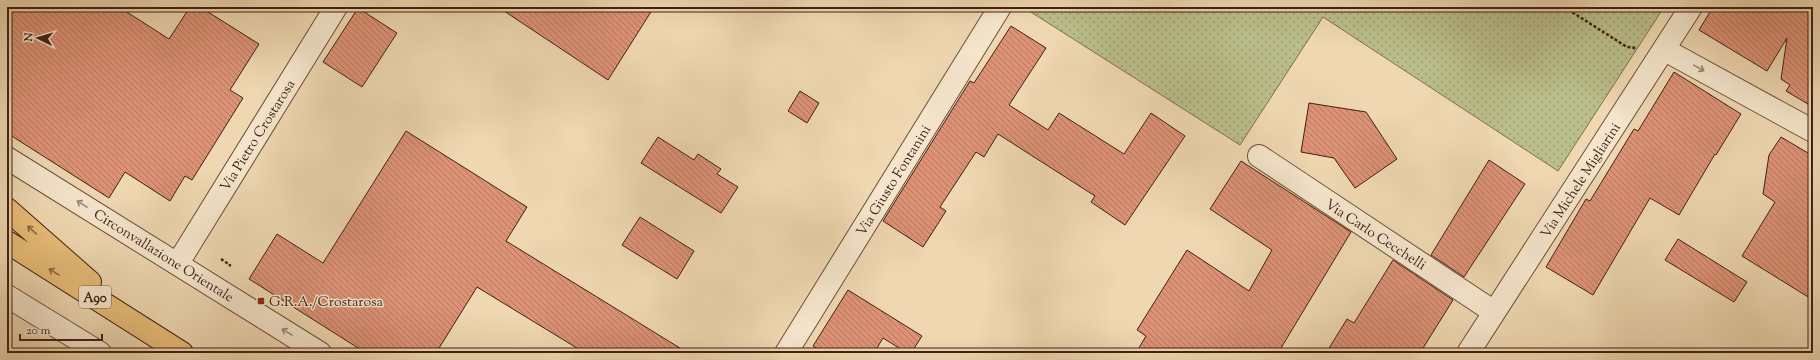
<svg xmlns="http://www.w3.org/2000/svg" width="1820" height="360" viewBox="0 0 1820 360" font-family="'Sorts Mill Goudy',serif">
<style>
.grass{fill:url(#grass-dots);stroke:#7e6f4e}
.building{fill:url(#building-back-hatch);stroke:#422013}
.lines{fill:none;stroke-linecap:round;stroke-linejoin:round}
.minor-casing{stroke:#6d4e3a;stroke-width:24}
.highway-casing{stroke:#422013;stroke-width:24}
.path{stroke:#422013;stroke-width:2.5;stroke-dasharray:3 2;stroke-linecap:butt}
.minor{stroke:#f4e5cc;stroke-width:22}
.highway{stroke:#e7bc78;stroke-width:22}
.oneway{stroke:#9b8270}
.oneway2{stroke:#8c6640}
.poi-dot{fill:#8f2418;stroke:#f4e5cc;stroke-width:1.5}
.labels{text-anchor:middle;stroke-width:3;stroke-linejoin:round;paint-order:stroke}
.shield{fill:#f4e5cc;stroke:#775b4a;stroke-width:1}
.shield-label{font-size:13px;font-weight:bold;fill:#422013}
.street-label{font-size:14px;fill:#422013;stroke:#f4e5cc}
.poi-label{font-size:14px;fill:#422013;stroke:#f4e5cc;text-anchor:start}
</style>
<defs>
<pattern id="grass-dots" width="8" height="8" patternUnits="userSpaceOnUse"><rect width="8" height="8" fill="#babe8a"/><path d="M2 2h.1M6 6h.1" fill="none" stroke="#999a70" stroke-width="1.8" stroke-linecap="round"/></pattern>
<pattern id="building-back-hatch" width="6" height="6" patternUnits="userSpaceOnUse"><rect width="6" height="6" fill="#dd9276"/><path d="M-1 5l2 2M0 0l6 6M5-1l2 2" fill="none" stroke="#b57760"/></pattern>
</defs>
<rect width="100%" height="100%" fill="#eed7b1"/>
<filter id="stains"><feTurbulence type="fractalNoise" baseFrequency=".005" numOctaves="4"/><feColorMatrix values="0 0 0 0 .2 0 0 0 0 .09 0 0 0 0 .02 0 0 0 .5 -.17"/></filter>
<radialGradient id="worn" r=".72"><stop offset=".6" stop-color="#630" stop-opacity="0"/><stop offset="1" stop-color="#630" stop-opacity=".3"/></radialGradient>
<path class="grass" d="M1023 7H1664L1558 171 1323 17 1240 145Z"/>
<path class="building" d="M7 7H119L169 39 190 7H200L259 44 230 90 243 98 192 180 185 176 170 201 125 172 109 198 7 133Z
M498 7H654L608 80Z
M1713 7H1813V107L1786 91 1790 85 1781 79 1787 38 1767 71 1699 30Z
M358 8 397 33 362 87 323 62Z
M1011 26 1046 48 1009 105 1048 130 1059 113 1124 154 1151 113 1185 136 1125 225 1091 202 1095 196 998 134 984 157 976 152 940 207 946 211 923 247 883 221 970 81 974 83Z
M1674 72 1741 114 1716 155 1715 154 1679 215 1650 198 1593 295 1546 267 1586 199 1590 201 1634 129 1638 131Z
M800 91 819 103 807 123 788 111Z
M1309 103 1366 112 1397 159 1355 188 1334 158 1301 152Z
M406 131 527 207 506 241 688 353H585L477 287 436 353H366L249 279 277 234 323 263Z
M658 137 694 160 698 154 721 169 717 174 738 187 721 213 641 163Z
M1781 137 1813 156V300L1742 256 1775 202 1763 194 1769 155Z
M1489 160 1525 184 1464 277 1431 255Z
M1241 161 1351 232 1278 353H1136L1146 336 1137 330 1187 250 1249 291 1272 250 1210 209Z
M640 217 694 251 677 279 622 245Z
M1678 239 1747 282 1734 302 1665 260Z
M1393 260 1453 300 1420 353H1326L1347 319 1354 323Z
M848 290 922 336 911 353H907L883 338 874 353H825L813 346Z"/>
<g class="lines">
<defs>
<path id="minor" d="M1665 50 1813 131
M1259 156 1494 312
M7 158 320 353
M178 263 336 7
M7 296 100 353
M786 353 1000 7
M1468 353 1691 7"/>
<path id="highway" d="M7 209 90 282
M7 242 182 353"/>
</defs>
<use href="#minor" class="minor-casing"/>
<use href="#highway" class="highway-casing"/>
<path class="path" d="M1564 7 1627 47 1636 48
M221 259 230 265 229 266"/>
<use href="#minor" class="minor"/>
<use href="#highway" class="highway"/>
</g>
<defs><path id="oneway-shaft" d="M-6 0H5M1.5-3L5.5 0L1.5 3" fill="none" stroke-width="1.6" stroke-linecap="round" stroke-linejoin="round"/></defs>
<g class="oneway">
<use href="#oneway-shaft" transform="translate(1699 68) rotate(29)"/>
<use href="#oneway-shaft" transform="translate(82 204) rotate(-148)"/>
<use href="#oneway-shaft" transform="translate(287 332) rotate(-148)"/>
</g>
<g class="oneway2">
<use href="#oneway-shaft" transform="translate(32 230) rotate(-138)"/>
<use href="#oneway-shaft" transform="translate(54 272) rotate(-148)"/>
</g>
<rect class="poi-dot" x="257" y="297" width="8" height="8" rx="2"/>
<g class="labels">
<rect class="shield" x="79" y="286" width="32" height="22" rx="3"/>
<g class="shield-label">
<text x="95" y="302">A90</text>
</g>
<g class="street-label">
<text transform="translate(257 135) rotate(-58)" y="5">Via Pietro Crostarosa</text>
<text transform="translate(893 180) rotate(-58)" y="5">Via Giusto Fontanini</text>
<text transform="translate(1580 180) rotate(-57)" y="5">Via Michele Migliarini</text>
<text transform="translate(1376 234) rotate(33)" y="5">Via Carlo Cecchelli</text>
<text transform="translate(164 255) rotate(32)" y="5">Circonvallazione Orientale</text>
</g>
<g class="poi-label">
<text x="269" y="306">G.R.A./Crostarosa</text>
</g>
</g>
<rect width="1820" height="360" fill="none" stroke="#eed7b1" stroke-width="24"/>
<rect x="8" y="8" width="1804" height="344" fill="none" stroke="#422013" stroke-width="2"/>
<rect x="12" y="12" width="1796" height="336" fill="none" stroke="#422013"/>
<g transform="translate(38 38) rotate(275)" stroke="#f4e5cc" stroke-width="3" paint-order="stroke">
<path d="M0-3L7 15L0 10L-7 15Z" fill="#422013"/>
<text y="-6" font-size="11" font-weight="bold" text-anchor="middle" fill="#422013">N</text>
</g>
<path d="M20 334v6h82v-6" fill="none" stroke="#422013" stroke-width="2"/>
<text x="26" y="334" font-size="12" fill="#422013" stroke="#f4e5cc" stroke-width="3" paint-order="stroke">20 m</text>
<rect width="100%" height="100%" filter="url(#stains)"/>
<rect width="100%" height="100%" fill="url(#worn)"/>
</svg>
